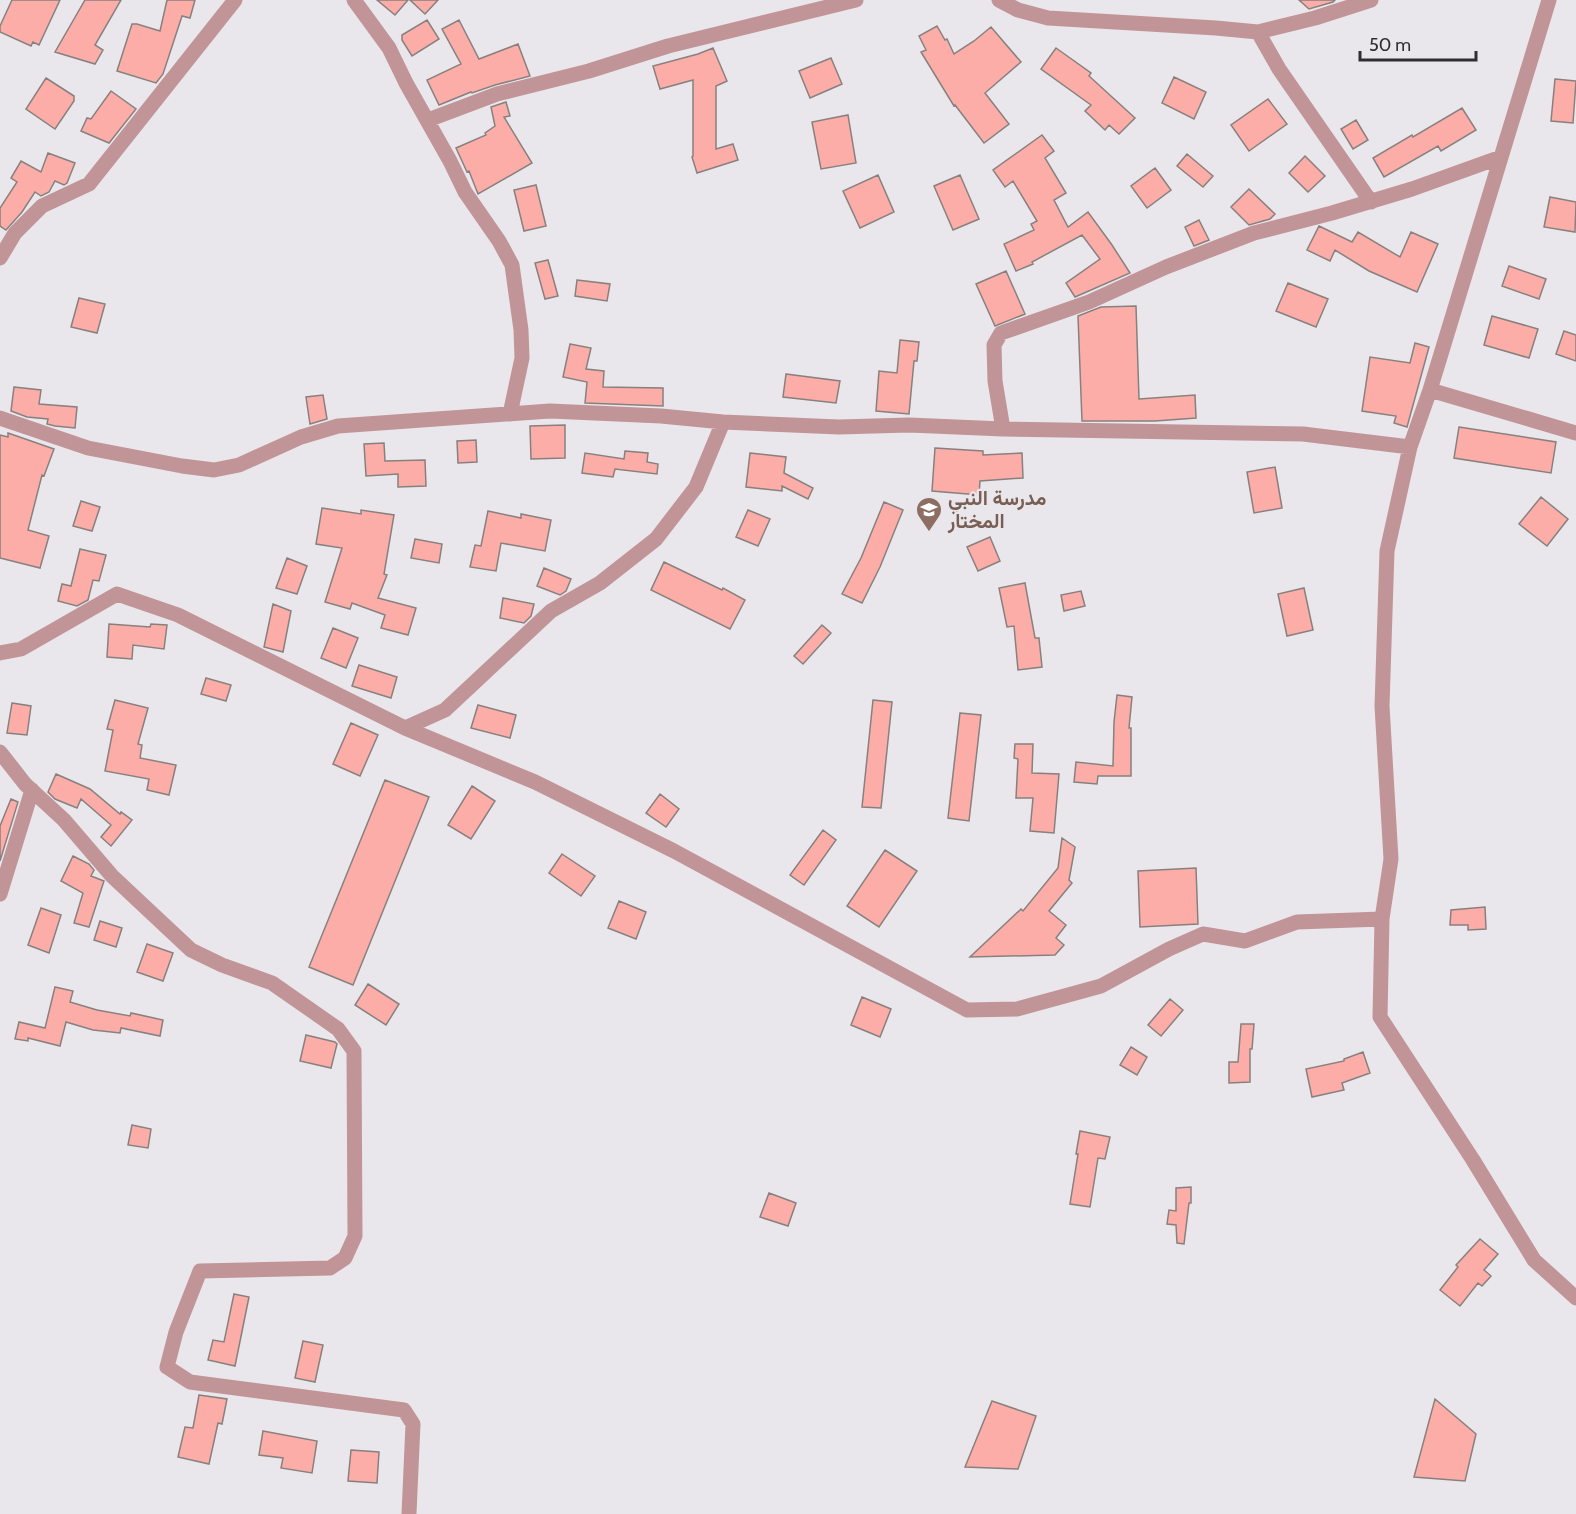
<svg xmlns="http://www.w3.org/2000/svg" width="1576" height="1514" viewBox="0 0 1576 1514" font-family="Cabin,Vazirmatn,sans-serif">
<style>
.building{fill:#fdada8;stroke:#87807f;stroke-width:1.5}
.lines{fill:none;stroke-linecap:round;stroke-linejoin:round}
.street{stroke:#c19598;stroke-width:15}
.labels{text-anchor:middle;stroke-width:4.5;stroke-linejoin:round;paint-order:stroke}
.education-label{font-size:20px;font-weight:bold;fill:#785e54;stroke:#eae7ec;text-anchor:start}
</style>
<rect width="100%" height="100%" fill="#eae7ec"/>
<path class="building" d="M12 0H60L39 45 33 42 31 46 0 32V26Z
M85 0H121L95 45 103 50 95 64 55 52Z
M167 0H195L190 18 182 16 163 74 156 83 117 71 132 24H137L160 31Z
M377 0H408L395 15Z
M410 0H438L425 14Z
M1299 0H1335L1333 2 1309 9Z
M427 20 439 39 412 56 402 40V35Z
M459 20 479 59 518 44 530 76 495 85 472 93 471 92 439 105 427 80 461 64 442 29Z
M937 26 945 40 947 39 954 54 974 41 991 27 1021 62 985 93 1009 124 984 143 955 105 954 106 921 52 926 50 919 36Z
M713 48 727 81 716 86V149L733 144 738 160 697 173 692 157 693 156V80L660 89 653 66 698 54Z
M1056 48 1091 73 1089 76 1135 118 1119 134 1109 125 1105 130 1085 111 1091 105 1041 69Z
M831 58 842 84 810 98 799 71Z
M1174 77 1206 92 1194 119 1162 103Z
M46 78 74 96V101L55 129 26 109Z
M1555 79 1576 81 1573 123 1551 121Z
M111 91 136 109 109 143 81 131 87 118 91 119Z
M1268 99 1287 124 1249 151 1231 125Z
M506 102 510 116 504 117 532 163 478 194 469 171 467 172 456 148 486 135 485 133 495 126 491 107Z
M1462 108 1476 130 1441 151 1438 146 1384 177 1373 158 1412 135 1413 137Z
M848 115 856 163 821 169 812 122Z
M1356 120 1368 140 1353 149 1341 129Z
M1042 135 1054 151 1045 158 1066 193 1054 200 1068 227 1088 212 1112 245 1130 273 1075 297 1066 283 1100 259 1082 235 1032 262 1033 264 1016 271 1004 244 1034 230 1031 224 1037 221 1013 181 1005 187 993 170Z
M48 153 75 163 67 183 64 185 55 181 49 192 41 196 35 192 22 212 6 230 0 226V208L17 182 11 178 21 161 41 172Z
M1187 154 1213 176 1203 187 1177 166Z
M1305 156 1325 176 1308 192 1289 173Z
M1155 168 1171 190 1147 208 1131 186Z
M878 175 894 212 860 228 843 191Z
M960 175 979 219 953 230 934 186Z
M536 185 546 226 524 231 514 190Z
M1249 189 1275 214 1270 219 1249 225 1231 207Z
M1550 197 1576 202 1575 232 1544 227Z
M1199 220 1209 240 1194 246 1185 227Z
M1319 226 1352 242 1358 232 1400 257 1411 232 1438 244 1417 292 1369 271 1335 250 1330 261 1307 250Z
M548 260 558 296 545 299 535 263Z
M1509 266 1546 279 1539 299 1502 286Z
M1006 271 1025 314 995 326 976 284Z
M577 280 610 284 607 301 575 296Z
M1288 283 1328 299 1316 327 1276 311Z
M79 298 105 304 97 333 71 327Z
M1136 306 1139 399 1195 395 1196 418 1155 421H1082L1078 316 1101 307Z
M1492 316 1538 329 1529 358 1484 345Z
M1564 331 1576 335V361L1556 354Z
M900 340 919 342 917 361H914L909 414 876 411 879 371 897 373Z
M1415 343 1429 347 1407 427 1394 423 1396 416 1362 411 1370 357 1410 363Z
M570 344 591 348 586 369 604 371 603 387 663 388V406L585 403 587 382 563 377Z
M786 374 840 381 836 403 783 397Z
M14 387 41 390 39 404 77 407 75 428 55 426 47 424 48 419 27 417 11 411Z
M323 395 327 419 310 424 306 397Z
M565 425V458L531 459 530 426Z
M1459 427 1556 442 1551 473 1454 458Z
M8 433 54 449 44 476 42 475 28 530 49 536 40 568 0 558V435L8 437Z
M476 440 477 462 458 463 457 441Z
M384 443 385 461 425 460 426 486 398 487V474L366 476 364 444Z
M935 448 983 451V455L1022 453 1023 478 980 481 979 495 932 491Z
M625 451 648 453 647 462 658 464 657 474 615 469 613 477 582 473 585 453 624 459Z
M750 453 786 457 784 473 813 488 808 499 782 486V491L746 487Z
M1275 467 1282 508 1254 513 1247 472Z
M1541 497 1568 519 1547 546 1519 524Z
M81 501 100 507 92 531 73 526Z
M884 502 903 510 880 567 862 603 842 594 861 558Z
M322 508 361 514V510L394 515 384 574 387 575 378 598 416 608 408 635 381 628 385 615 352 603 350 609 325 602 342 548 316 544Z
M748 510 770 519 758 546 736 537Z
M488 511 521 518V514L551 520 545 551 501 543 496 571 470 567 475 545 481 546Z
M990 537 1000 561 978 571 967 547Z
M415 539 442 544 439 563 411 558Z
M80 549 106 555 99 581 93 580 88 600 77 606 58 601 62 584 71 586Z
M287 558 307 566 297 594 276 588Z
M664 562 722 590 723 588 745 600 730 629 651 590Z
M544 568 571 579 566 591 560 595 537 586Z
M1025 583 1035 638H1039L1042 667 1018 670 1014 626 1007 627 999 588Z
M1304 588 1313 630 1287 636 1278 594Z
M1081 591 1085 606 1064 611 1061 595Z
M503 598 534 604 531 616 524 623 500 618Z
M273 604 291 611 283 652 264 647Z
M109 624 150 627 151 624 167 625 164 649 133 645 132 659 107 657Z
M822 625 831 633 803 664 794 656Z
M333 628 358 638 346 668 321 658Z
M359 665 397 677 391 698 352 686Z
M206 678 231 685 226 701 201 694Z
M1117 695 1132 697 1129 728H1131V776H1098L1097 784 1074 782 1076 762 1113 766 1114 722Z
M115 700 148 708 138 744 142 745 140 758 176 765 169 795 147 790 149 779 105 771 113 730 107 729Z
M873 700 892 702 881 808 862 807Z
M12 703 31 706 27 735 7 733Z
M478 705 516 715 510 738 471 728Z
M960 713 981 715 969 821 948 818Z
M351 723 378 735 360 776 333 764Z
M1015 744H1033L1032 773 1059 774 1054 833 1030 831 1033 798H1016L1018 759 1014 758Z
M56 774 90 789 120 814 121 812 132 820 111 846 101 837 111 825 81 799 77 808 55 799 48 792Z
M385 780 429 797 353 985 309 967Z
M472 786 495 801 471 839 448 825Z
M660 794 679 809 666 827 646 813Z
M11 799 18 802 0 861V826Z
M823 830 836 840 804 885 790 875Z
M1062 838 1075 847 1069 880 1072 883 1049 911 1066 925 1056 938 1064 945 1055 955 970 957 1021 909 1023 911 1058 868Z
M885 850 917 871 879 927 847 906Z
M562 854 595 876 581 896 549 873Z
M73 856 89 864 94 870 91 876 104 881 89 927 74 923 83 893 61 881Z
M1196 868 1198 924 1140 927 1138 871Z
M619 901 646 912 636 939 608 928Z
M1485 907 1486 929 1468 930V925H1450L1451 910Z
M41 908 61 915 49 953 28 945Z
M100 921 122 928 116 947 94 940Z
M147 944 173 953 163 981 137 972Z
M368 984 399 1004 386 1025 355 1005Z
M55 987 73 991 70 1002 97 1010 130 1016 131 1013 163 1020 160 1036 121 1028 120 1033 93 1030 66 1022 60 1046 28 1038V1041L15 1039 19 1022 45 1028Z
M862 997 891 1009 880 1037 851 1025Z
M1170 999 1183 1010 1161 1036 1148 1025Z
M1241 1024H1254L1252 1049H1250V1082L1229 1083V1062H1238Z
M306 1035 335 1042 337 1044 331 1068 300 1061Z
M1131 1047 1147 1057 1137 1075 1120 1065Z
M1363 1052 1370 1073 1342 1083 1344 1090 1312 1097 1306 1069 1344 1061V1059Z
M132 1125 151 1129 148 1148 128 1145Z
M1080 1131 1110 1137 1105 1159 1098 1158 1090 1207 1070 1204 1078 1154H1076Z
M1191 1187V1203H1189L1184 1244 1177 1243 1176 1225 1167 1224 1169 1210 1176 1211V1188Z
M769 1193 796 1203 788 1226 760 1217Z
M1480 1239 1498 1254 1484 1270 1491 1276 1482 1286 1478 1283 1460 1306 1440 1290 1458 1267 1456 1265Z
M234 1294 249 1297 235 1366 208 1360 213 1340 224 1342Z
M303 1341 323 1345 315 1382 295 1378Z
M199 1395 227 1399 222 1424 218 1423 209 1464 178 1457 185 1427 193 1428Z
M1435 1399 1476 1434 1465 1481 1414 1477Z
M992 1401 1036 1416 1018 1469 965 1467Z
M263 1431 317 1441 312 1473 281 1468 283 1458 259 1455Z
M351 1450 379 1452 377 1483 348 1481Z"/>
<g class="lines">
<path class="street" d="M354 0 389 48 406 83 450 161 465 192 499 241 512 265 521 330 522 358 510 414
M999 0 1018 10 1048 18 1216 28 1258 32 1315 18 1371 0
M1549 0 1430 390 1410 447 1387 551 1382 706 1391 859 1382 919 1380 1017 1473 1160 1534 1260 1576 1298
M1258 32 1279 69 1371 202
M428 120 497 94 589 71 668 46 856 0
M0 258 15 233 42 206 89 184 235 0
M1430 390 1576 433
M0 418 88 448 182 466 214 470 239 465 301 437 338 426 550 411 661 416 723 422 839 427 909 425 1003 429 1303 434 1410 447
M1003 429 995 381 994 345 1001 333 1089 302 1166 267 1254 233 1332 213 1412 189 1501 157
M0 653 21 649 117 594 178 615 405 728 445 710 551 611 600 583 656 539 696 487 723 422
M405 728 535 782 674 851 967 1010 1017 1009 1101 986 1169 949 1203 934 1245 941 1297 922 1382 919
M0 752 25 784 64 820 112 876 191 950 222 965 272 983 338 1029 354 1051 355 1236 345 1258 330 1268 200 1271 176 1332 167 1367 190 1382 404 1410 413 1424 409 1514
M0 894 32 790"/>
</g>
<defs>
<symbol id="school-pin" viewBox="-11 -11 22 30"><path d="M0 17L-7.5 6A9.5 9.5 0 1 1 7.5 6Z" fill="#8d6e63" stroke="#eae7ec"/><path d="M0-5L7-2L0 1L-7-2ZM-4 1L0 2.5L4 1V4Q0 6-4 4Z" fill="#fff"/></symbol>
</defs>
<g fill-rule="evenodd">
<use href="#school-pin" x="914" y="495" width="30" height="40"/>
</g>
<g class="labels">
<g class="education-label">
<text x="948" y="505">مدرسة النبي<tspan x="948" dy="23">المختار</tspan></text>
</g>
</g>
<path d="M1360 51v9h116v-9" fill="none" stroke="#302e30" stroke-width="3"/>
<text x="1369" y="51" font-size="18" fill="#302e30" stroke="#eae7ec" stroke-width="4.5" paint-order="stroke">50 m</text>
</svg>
